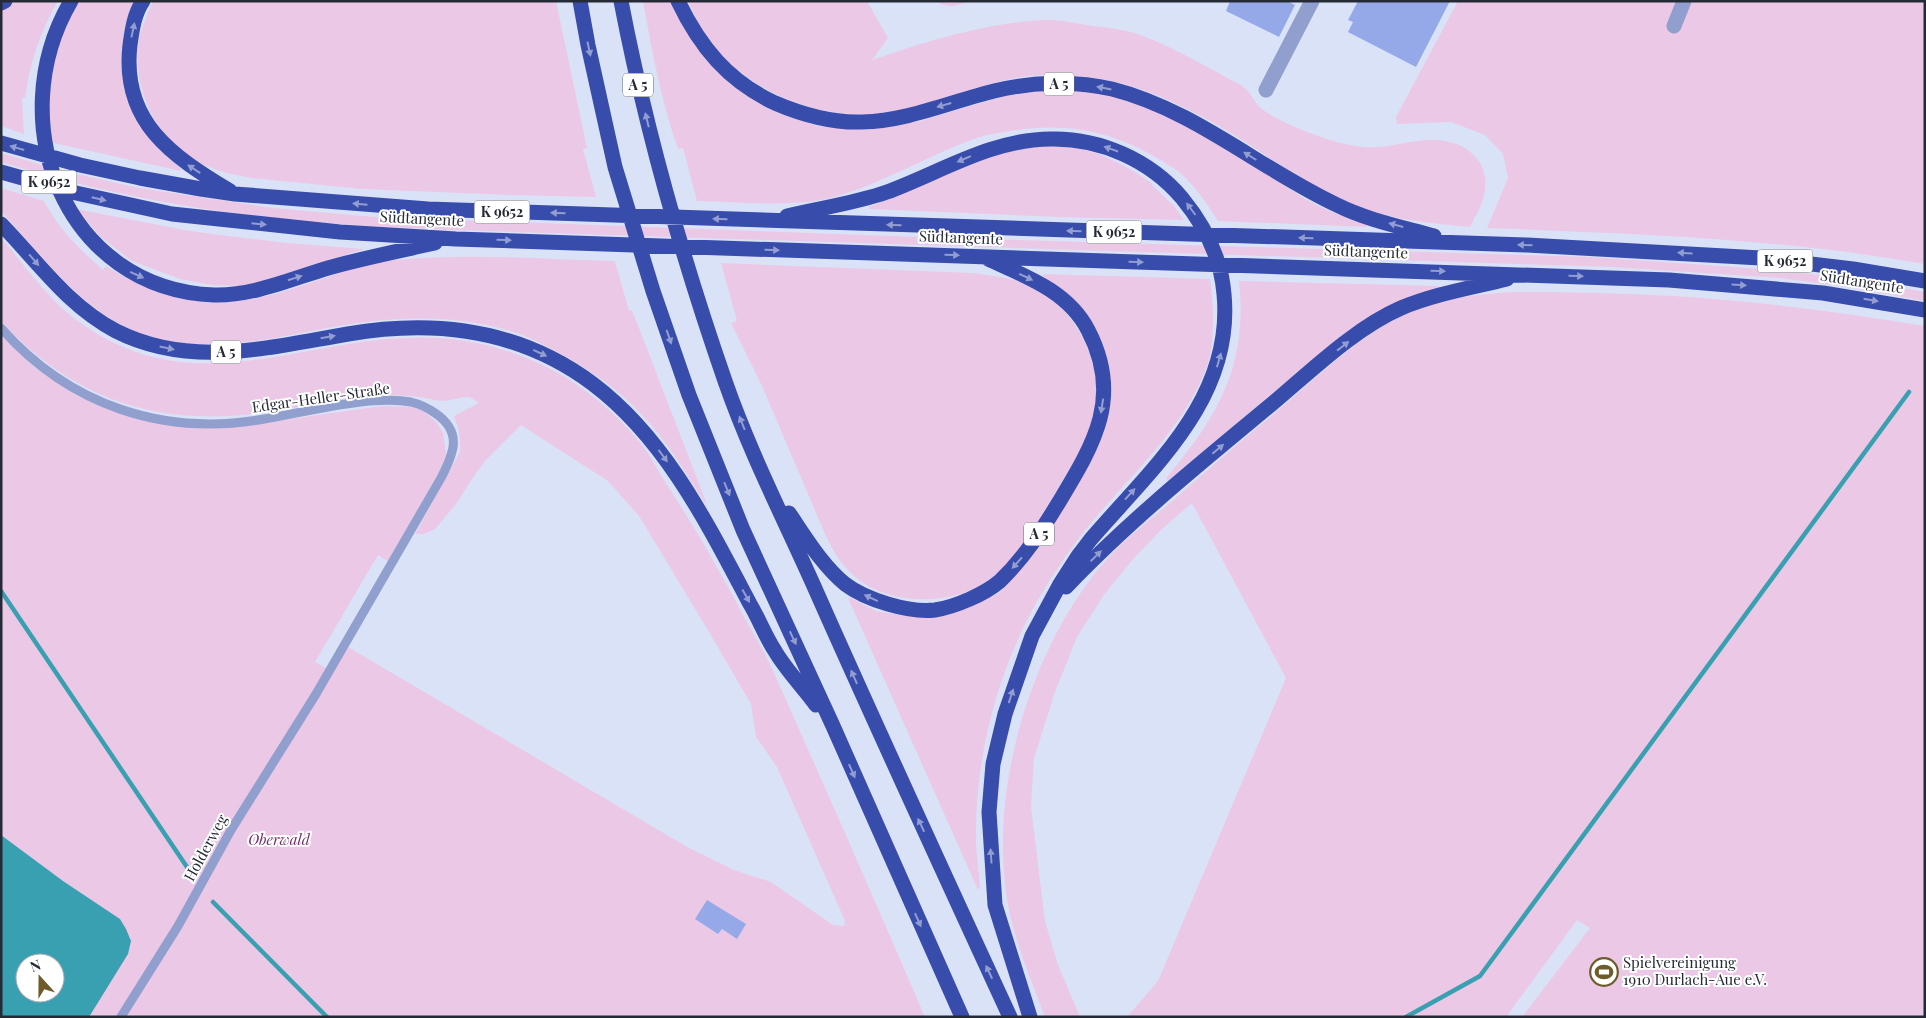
<svg xmlns="http://www.w3.org/2000/svg" width="1926" height="1018" viewBox="0 0 1926 1018" font-family="'Playfair Display',serif">
<style>
.green{fill:#ecc8e7}
.water{fill:#39a0b1;fill-rule:evenodd}
.lines{fill:none;stroke-linecap:round;stroke-linejoin:round}
.stream{stroke:#39a0b1;stroke-width:4.5}
.building{fill:#95a9e9}
.lane{stroke:#909fcd;stroke-width:9}
.street{stroke:#909fcd;stroke-width:15}
.highway{stroke:#384cac;stroke-width:15}
.oneway{fill:#929dd1}
.labels{text-anchor:middle;stroke-width:4;stroke-linejoin:round;paint-order:stroke}
.shield{fill:#fff;stroke:#666a73;stroke-width:1}
.shield-label{font-size:14px;font-weight:bold;fill:#252a37}
.street-label{font-size:15px;fill:#252a37;stroke:#fff}
.park-label{font-size:15px;font-style:italic;fill:#712d6c;stroke:#fff}
.poi-label{font-size:15px;fill:#252a37;stroke:#fff;text-anchor:start}
</style>
<rect width="100%" height="100%" fill="#dae2f8"/>
<path class="green" d="M13 1H58C40 32 30 62 25 98H22L24 134 1 126V10Z
M79 1H138L131 19 143 130 159 149 180 168 181 171 49 142 48 67 68 18Z
M153 1H556L587 148 583 149 596 197 512 195 362 189 252 178C233 175 214 170 197 162 158 142 134 91 138 48 139 32 147 16 153 1Z
M643 1H672L695 46 727 79 746 95 766 107 790 117 818 126 869 130 920 121 1025 90 1085 89 1144 105 1226 147 1305 199 1325 209 1367 225V227L1218 221C1207 203 1194 185 1178 171 1174 168 1169 166 1165 163 1118 132 1066 121 1010 131 1000 133 990 134 980 137 929 154 878 187 826 199 784 207 739 202 697 201L683 148 678 149C661 101 652 51 643 1Z
M688 1H867L888 38 872 60C927 41 991 21 1049 20 1063 20 1079 24 1093 26 1111 28 1129 30 1145 37 1178 49 1208 68 1239 84 1252 91 1252 101 1262 109 1277 121 1311 134 1330 140 1340 143 1353 146 1364 147 1387 149 1409 140 1431 140 1464 139 1492 160 1484 195 1482 206 1475 217 1470 227 1430 223 1390 220 1351 204 1308 187 1271 157 1231 133 1187 107 1138 82 1086 77 1065 75 1042 74 1021 77 976 85 935 104 890 112 818 124 737 89 699 25 695 17 692 9 688 1Z
M935 1H972C956 5 952 10 935 1Z
M1458 1H1925V264C1778 238 1635 234 1487 228L1508 178 1503 154 1485 135 1451 122 1397 124 1396 117Z
M1031 146C1042 146 1055 145 1066 146 1098 150 1128 166 1154 185L1151 184 1174 206 1184 220 1058 217 869 209V207L921 186 992 153Z
M1 153 63 171 139 188 273 208 375 217 948 238 1590 257 1778 270 1851 279 1925 292V301L1848 287 1780 278 1612 267 486 231C426 229 365 227 305 221 203 212 99 193 1 162Z
M1 188 44 201C59 229 79 249 103 270L106 266C174 308 225 312 301 286 331 276 363 263 395 260 467 253 543 259 615 261L629 311 632 310 708 507C687 475 668 442 642 415 621 392 596 374 570 359 553 350 535 339 517 333 456 313 390 316 327 328 267 340 197 356 137 332 79 308 42 256 1 211Z
M76 209 190 231 236 237 287 243 364 249 248 286 212 285 180 279 132 261 101 237Z
M1 238C23 263 48 299 75 319 198 411 308 330 439 338 484 341 529 355 568 379 598 398 627 424 648 453 655 465 662 477 669 488 692 523 712 558 732 594 742 614 754 634 765 654 781 687 795 721 810 754 849 841 887 929 925 1017H89L131 941 120 919 63 881 1 835V335L34 367 76 395 104 408 155 423 176 425H247L382 406 414 407 425 412 437 423 443 433 446 455 439 472 388 561 378 555 315 662 333 672 348 647 689 848 734 870 771 882 833 925 844 926 845 921 777 767 756 737 751 704 709 632 639 516 608 481 521 425 485 461 472 479 457 503 435 529 424 534H415L460 452C461 439 459 428 454 416L479 403C476 401 472 398 469 397 459 396 447 403 435 400 379 387 323 404 267 412 161 428 74 401 1 321Z
M721 263 973 273C996 276 1022 279 1042 292 1079 316 1103 365 1095 410 1090 441 1069 468 1054 495 1040 517 1026 545 1007 564 996 575 982 586 967 592 934 604 886 602 858 579 842 567 833 551 825 534L762 386 731 323 737 321Z
M1043 274 1210 279C1214 303 1215 344 1207 366 1183 431 1128 477 1086 529 1070 549 1052 576 1039 598 998 669 975 756 976 838 976 854 979 870 980 887L978 890 848 598H851L876 611 899 615 919 616 973 604 999 593 1026 564 1041 544 1092 459 1104 433 1111 386 1107 366 1043 276Z
M1239 281 1439 286V288L1299 371 1168 481 1166 478C1219 416 1248 364 1239 281Z
M1513 292C1566 292 1620 293 1673 296 1757 301 1841 312 1925 326V1017H1522L1590 928 1577 920 1506 1017H1127L1158 981 1286 678 1192 503 1162 529 1134 558 1104 595 1077 637 1055 692 1034 758 1031 807 1045 921 1058 965 1080 1017H1045C1033 985 1019 952 1011 919 984 805 1027 653 1102 565 1120 543 1142 526 1164 508 1199 478 1233 447 1269 418 1311 383 1354 339 1403 315 1437 299 1476 294 1513 292Z"/>
<path class="water" d="M1 835 63 881 120 919 126 929 131 941 128 954 89 1017H1ZM25 963H55V993H25Z"/>
<g class="lines">
<path class="stream" d="M1 591 189 870
M213 902 327 1017
M1406 1017 1480 976 1909 392"/>
</g>
<path class="building" d="M1230 1H1287L1295 5 1279 37 1226 11Z
M1358 1H1450L1416 67 1348 32 1353 22 1348 20Z
M707 900 746 924 737 939 722 929 718 934 695 919Z"/>
<g class="lines">
<path class="lane" d="M1 328C69 405 163 437 264 419 306 412 369 395 411 402 419 404 428 408 435 413 463 432 454 453 441 478L316 694 231 830 178 926 121 1017"/>
<path class="street" d="M1674 26 1684 1
M1266 90 1312 1"/>
<path class="highway" d="M71 1C0 122 65 289 214 295 253 296 291 279 328 268 363 258 399 251 435 243
M143 1C134 14 132 31 130 45 121 122 172 156 230 191
M580 1 588 45 615 167 653 291 689 395 743 530 833 726 962 1017
M621 1C646 131 682 257 725 381 750 453 786 523 817 593 880 735 945 876 1010 1017
M678 1C700 47 728 81 775 103 803 115 832 123 862 122 907 121 950 102 994 91 1031 82 1074 80 1112 89 1195 110 1260 169 1337 205 1367 220 1402 227 1434 236
M1 3 5 1
M1 143 80 165 140 178 201 189 235 194 428 209 1527 245 1761 258 1853 269 1925 281
M1 172 76 193 172 214 340 232 456 239 1669 280 1823 293 1925 310
M787 216C820 208 856 203 887 192 941 172 992 139 1051 139 1100 138 1150 160 1182 198 1205 226 1221 257 1224 294 1234 398 1153 467 1091 539L1078 556 1060 584 1032 636 1005 714 993 764 989 812 995 905 1030 1017
M1 224C38 262 68 306 116 331 191 369 270 347 348 334 435 319 521 330 593 384 666 439 708 525 750 604 759 619 765 636 775 651 786 670 803 687 816 705
M789 513C806 538 822 565 845 584 866 600 909 613 935 610 955 607 985 594 1000 581 1024 558 1042 530 1059 502 1094 444 1123 397 1088 330 1068 291 1025 276 988 259
M1066 587C1130 520 1202 462 1273 403 1311 371 1355 328 1401 308 1434 294 1471 288 1507 279"/>
</g>
<defs><path id="oneway-solid" d="M-6-.8H1V-3.2L6.5 0L1 3.2V.8H-6Z" transform="scale(1.25)"/></defs>
<g class="oneway">
<use href="#oneway-solid" transform="translate(133 30) rotate(-78)"/>
<use href="#oneway-solid" transform="translate(589 49) rotate(78)"/>
<use href="#oneway-solid" transform="translate(1104 88) rotate(-169)"/>
<use href="#oneway-solid" transform="translate(944 105) rotate(164)"/>
<use href="#oneway-solid" transform="translate(647 120) rotate(-104)"/>
<use href="#oneway-solid" transform="translate(17 148) rotate(-164)"/>
<use href="#oneway-solid" transform="translate(1111 149) rotate(-161)"/>
<use href="#oneway-solid" transform="translate(1250 156) rotate(-148)"/>
<use href="#oneway-solid" transform="translate(964 159) rotate(157)"/>
<use href="#oneway-solid" transform="translate(194 169) rotate(-147)"/>
<use href="#oneway-solid" transform="translate(99 199) rotate(13)"/>
<use href="#oneway-solid" transform="translate(360 204) rotate(-175)"/>
<use href="#oneway-solid" transform="translate(1191 209) rotate(-127)"/>
<use href="#oneway-solid" transform="translate(558 213) rotate(-179)"/>
<use href="#oneway-solid" transform="translate(720 219) rotate(-178)"/>
<use href="#oneway-solid" transform="translate(259 224) rotate(6)"/>
<use href="#oneway-solid" transform="translate(894 225) rotate(-178)"/>
<use href="#oneway-solid" transform="translate(1396 225) rotate(-165)"/>
<use href="#oneway-solid" transform="translate(1074 231) rotate(-178)"/>
<use href="#oneway-solid" transform="translate(1306 238) rotate(-178)"/>
<use href="#oneway-solid" transform="translate(504 240) rotate(2)"/>
<use href="#oneway-solid" transform="translate(1525 245) rotate(-178)"/>
<use href="#oneway-solid" transform="translate(772 250) rotate(2)"/>
<use href="#oneway-solid" transform="translate(1685 253) rotate(-177)"/>
<use href="#oneway-solid" transform="translate(952 255) rotate(2)"/>
<use href="#oneway-solid" transform="translate(34 260) rotate(49)"/>
<use href="#oneway-solid" transform="translate(1136 262) rotate(2)"/>
<use href="#oneway-solid" transform="translate(1438 271) rotate(2)"/>
<use href="#oneway-solid" transform="translate(137 275) rotate(24)"/>
<use href="#oneway-solid" transform="translate(1576 276) rotate(2)"/>
<use href="#oneway-solid" transform="translate(1026 277) rotate(25)"/>
<use href="#oneway-solid" transform="translate(295 278) rotate(-17)"/>
<use href="#oneway-solid" transform="translate(1739 285) rotate(4)"/>
<use href="#oneway-solid" transform="translate(1871 300) rotate(10)"/>
<use href="#oneway-solid" transform="translate(328 337) rotate(-10)"/>
<use href="#oneway-solid" transform="translate(669 337) rotate(71)"/>
<use href="#oneway-solid" transform="translate(1343 346) rotate(-38)"/>
<use href="#oneway-solid" transform="translate(167 348) rotate(12)"/>
<use href="#oneway-solid" transform="translate(540 353) rotate(25)"/>
<use href="#oneway-solid" transform="translate(1219 360) rotate(-74)"/>
<use href="#oneway-solid" transform="translate(1102 406) rotate(99)"/>
<use href="#oneway-solid" transform="translate(742 423) rotate(-112)"/>
<use href="#oneway-solid" transform="translate(1218 449) rotate(-40)"/>
<use href="#oneway-solid" transform="translate(663 456) rotate(54)"/>
<use href="#oneway-solid" transform="translate(727 489) rotate(68)"/>
<use href="#oneway-solid" transform="translate(1130 494) rotate(-48)"/>
<use href="#oneway-solid" transform="translate(1096 556) rotate(-44)"/>
<use href="#oneway-solid" transform="translate(1017 563) rotate(132)"/>
<use href="#oneway-solid" transform="translate(746 596) rotate(61)"/>
<use href="#oneway-solid" transform="translate(871 598) rotate(-155)"/>
<use href="#oneway-solid" transform="translate(793 638) rotate(65)"/>
<use href="#oneway-solid" transform="translate(854 677) rotate(-114)"/>
<use href="#oneway-solid" transform="translate(1011 696) rotate(-72)"/>
<use href="#oneway-solid" transform="translate(852 771) rotate(66)"/>
<use href="#oneway-solid" transform="translate(921 825) rotate(-115)"/>
<use href="#oneway-solid" transform="translate(991 856) rotate(-94)"/>
<use href="#oneway-solid" transform="translate(918 920) rotate(66)"/>
<use href="#oneway-solid" transform="translate(989 972) rotate(-115)"/>
</g>
<defs>
<symbol id="stadium-ring" viewBox="-11 -11 22 22"><circle r="9.5" fill="#fff" stroke="#6d5b29" stroke-width="1.5"/><path d="M0-5a6.5 5 0 1 0 0 10a6.5 5 0 1 0 0-10ZM-3.5-1.8h7v3.6h-7Z" fill="#6d5b29"/></symbol>
</defs>
<g fill-rule="evenodd">
<use href="#stadium-ring" x="1588" y="956" width="32" height="32"/>
</g>
<g class="labels">
<g class="shield">
<rect x="1044" y="72.5" width="30" height="23" rx="4"/>
<rect x="623" y="73.5" width="30" height="23" rx="4"/>
<rect x="21.5" y="170.5" width="55" height="23" rx="4"/>
<rect x="474.5" y="200.5" width="55" height="23" rx="4"/>
<rect x="1086.5" y="220.5" width="55" height="23" rx="4"/>
<rect x="1757.5" y="249.5" width="55" height="23" rx="4"/>
<rect x="211" y="340.5" width="30" height="23" rx="4"/>
<rect x="1024" y="522.5" width="30" height="23" rx="4"/>
</g>
<g class="shield-label">
<text x="1059" y="89">A 5</text>
<text x="638" y="90">A 5</text>
<text x="49" y="187">K 9652</text>
<text x="502" y="217">K 9652</text>
<text x="1114" y="237">K 9652</text>
<text x="1785" y="266">K 9652</text>
<text x="226" y="357">A 5</text>
<text x="1039" y="539">A 5</text>
</g>
<g class="street-label">
<text transform="translate(422 219) rotate(3)" y="5">Südtangente</text>
<text transform="translate(961 238) rotate(2)" y="5">Südtangente</text>
<text transform="translate(1366 252) rotate(2)" y="5">Südtangente</text>
<text transform="translate(1862 282) rotate(9)" y="5">Südtangente</text>
<text transform="translate(321 398) rotate(-8)" y="5">Edgar-Heller-Straße</text>
<text transform="translate(206 848) rotate(-61)" y="5">Holderweg</text>
</g>
<g class="park-label">
<text x="279" y="845">Oberwald</text>
</g>
<g class="poi-label">
<text x="1623" y="968">Spielvereinigung<tspan x="1623" dy="17">1910 Durlach-Aue e.V.</tspan></text>
</g>
</g>
<rect width="1926" height="1018" fill="none" stroke="#252a37" stroke-width="5"/>
<g transform="translate(40 978) rotate(339)"><circle r="24" fill="#ffffff" stroke="#a8aaaf"/>
<path d="M0-4L9 19L0 12L-9 19Z" fill="#6d5b29"/>
<text y="-8" font-size="14" font-weight="bold" text-anchor="middle" fill="#252a37">N</text>
</g>
</svg>
